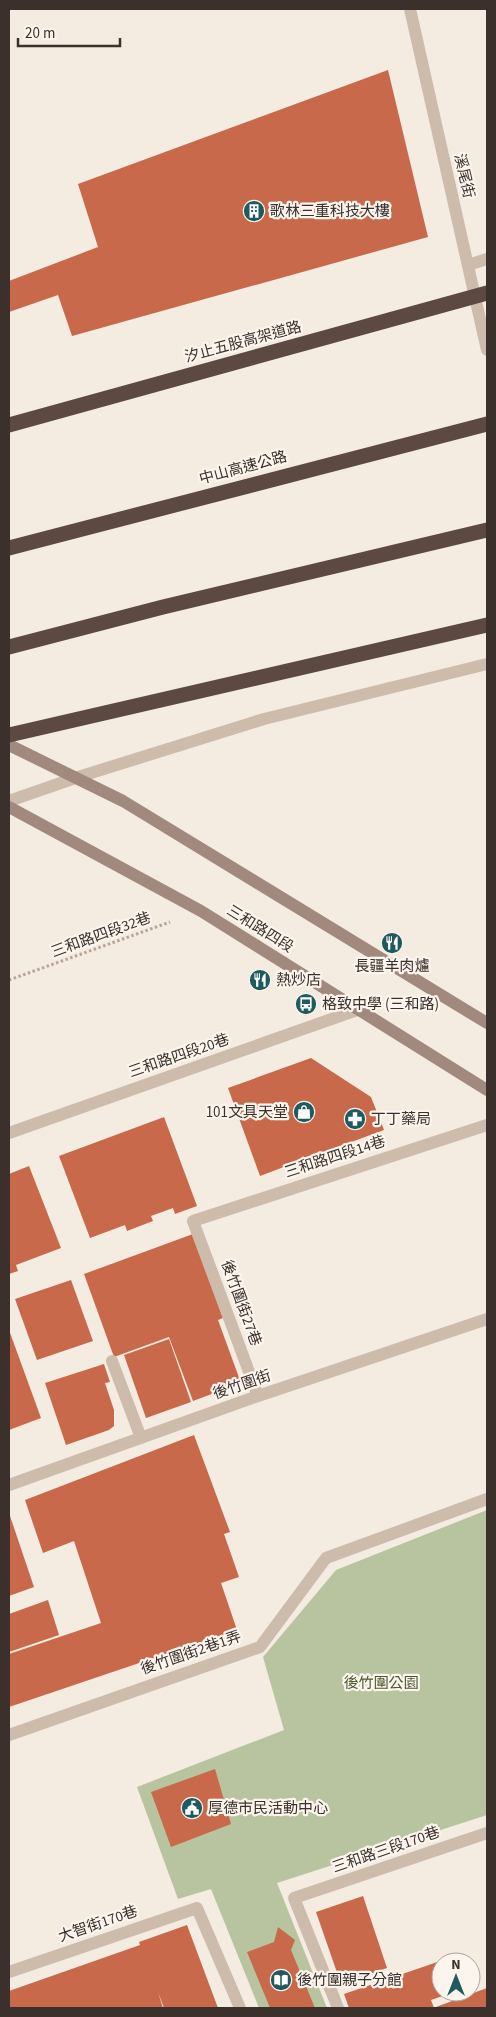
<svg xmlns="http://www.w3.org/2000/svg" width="496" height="2017" font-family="'Source Sans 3','Noto Sans TC',sans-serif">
  <rect width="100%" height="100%" fill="#f4ebe1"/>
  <polygon fill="#b8c4a0" points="487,1510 487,1815 277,1883 327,2008 259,2008 211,1889 178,1899 137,1787 284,1730 263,1657 336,1570"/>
  <g fill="#c8694b">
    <polygon points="388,70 428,237 72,336 58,295 9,312 9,281 98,247 78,184"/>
    <polygon points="311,1058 371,1097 384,1130 335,1148 337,1153 299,1168 297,1162 260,1176 228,1088"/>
    <polygon points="164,1117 197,1206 175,1214 173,1208 151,1216 153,1221 127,1231 125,1225 90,1238 59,1156"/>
    <polygon points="29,1166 61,1248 16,1265 18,1271 9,1274 9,1174"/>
    <polygon points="193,1234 223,1318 218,1320 241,1383 193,1401 169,1337 114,1357 84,1274"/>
    <polygon points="71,1280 93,1341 37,1360 15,1299"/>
    <polygon points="9,1330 41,1418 9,1430"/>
    <polygon points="169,1339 191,1402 146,1418 124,1355"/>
    <polygon points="104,1364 110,1382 105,1383 114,1410 114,1426 109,1430 66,1445 45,1383"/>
    <polygon points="194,1435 230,1532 224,1534 239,1577 221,1583 237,1630 9,1707 9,1654 101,1623 74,1541 43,1553 25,1500"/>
    <polygon points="9,1513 34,1587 9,1596"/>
    <polygon points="48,1600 59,1635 9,1652 9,1614"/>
    <polygon points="215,1769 231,1824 171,1847 151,1792"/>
    <polygon points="363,1896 387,1968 341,1984 316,1912"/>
    <polygon points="187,1925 218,2008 164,2008 158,1992 163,2008 9,2008 9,1991 140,1945 139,1942"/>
    <polygon points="278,1927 295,1940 291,1950 315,2008 270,2008 247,1952 274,1942"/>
    <polygon points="449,1958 450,1962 441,1962 441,1992 454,1992 431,2000 434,2008 349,2008 344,1994"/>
    <polygon points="487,1988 487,2008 436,2008 436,2007"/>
  </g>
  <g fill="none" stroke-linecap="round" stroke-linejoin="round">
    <polyline stroke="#b9a596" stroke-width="3" stroke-dasharray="2.5 2.5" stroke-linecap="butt" points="9,980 170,922"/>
    <g stroke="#cdbbac" stroke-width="12">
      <polyline points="78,777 264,719 487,664"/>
      <polyline points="112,1361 141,1438"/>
      <polyline points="258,1396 193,1221 487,1125"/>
      <polyline points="9,1735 260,1647 326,1558 487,1499"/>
    </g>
    <g stroke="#cdbbac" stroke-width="12">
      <polyline points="468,265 487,259"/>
      <polyline points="9,801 78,777"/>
      <polyline points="9,1133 360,1009"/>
      <polyline points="9,1972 197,1908 240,2008"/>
      <polyline points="338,2008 294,1898 487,1833"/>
    </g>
    <g stroke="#cdbbac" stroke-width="12">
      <polyline points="410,9 487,350"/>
      <polyline points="9,1485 258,1396 487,1319"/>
    </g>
    <g stroke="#a18a7d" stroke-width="12">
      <polyline points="9,745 123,801 487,1023"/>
      <polyline points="9,807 201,911 487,1090"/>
    </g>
    <g stroke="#5c4a42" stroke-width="15">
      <polyline points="9,548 487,424"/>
      <polyline points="9,647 163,607 487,530"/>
      <polyline points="9,735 487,625"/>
    </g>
    <polyline stroke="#5c4a42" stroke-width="15" points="9,425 487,293"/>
  </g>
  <defs>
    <g id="building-disc" transform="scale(1.125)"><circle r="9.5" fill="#1f5a5e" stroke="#fbf5ee"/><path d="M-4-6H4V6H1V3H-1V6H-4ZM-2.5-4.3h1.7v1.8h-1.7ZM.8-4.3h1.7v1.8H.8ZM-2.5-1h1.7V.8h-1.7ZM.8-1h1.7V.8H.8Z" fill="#fff"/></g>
    <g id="restaurant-disc" transform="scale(1.125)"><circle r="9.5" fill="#1f5a5e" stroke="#fbf5ee"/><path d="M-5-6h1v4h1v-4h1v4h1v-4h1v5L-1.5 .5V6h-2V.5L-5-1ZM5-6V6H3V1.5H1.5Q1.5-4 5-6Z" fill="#fff"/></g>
    <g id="bus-disc" transform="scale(1.125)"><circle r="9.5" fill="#1f5a5e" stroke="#fbf5ee"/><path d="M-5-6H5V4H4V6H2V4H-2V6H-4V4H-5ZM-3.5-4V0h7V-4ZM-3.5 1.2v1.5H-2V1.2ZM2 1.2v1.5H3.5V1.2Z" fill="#fff"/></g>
    <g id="shop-disc" transform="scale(1.125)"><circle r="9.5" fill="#1f5a5e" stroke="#fbf5ee"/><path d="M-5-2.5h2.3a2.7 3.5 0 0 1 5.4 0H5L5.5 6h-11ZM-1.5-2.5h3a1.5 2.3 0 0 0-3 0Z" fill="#fff"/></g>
    <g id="pharmacy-disc" transform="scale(1.125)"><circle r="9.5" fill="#1f5a5e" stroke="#fbf5ee"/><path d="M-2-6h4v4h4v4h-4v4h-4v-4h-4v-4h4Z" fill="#fff"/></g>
    <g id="civic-disc" transform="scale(1.125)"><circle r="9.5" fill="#1f5a5e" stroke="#fbf5ee"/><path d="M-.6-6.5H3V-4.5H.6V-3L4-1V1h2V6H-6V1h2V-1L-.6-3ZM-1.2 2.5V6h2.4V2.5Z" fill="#fff"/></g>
    <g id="library-disc" transform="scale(1.125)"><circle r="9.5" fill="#1f5a5e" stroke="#fbf5ee"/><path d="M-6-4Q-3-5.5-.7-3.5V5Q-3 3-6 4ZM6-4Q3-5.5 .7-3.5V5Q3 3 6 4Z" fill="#fff"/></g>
  </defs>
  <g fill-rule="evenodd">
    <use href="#building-disc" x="254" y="211"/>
    <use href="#restaurant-disc" x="392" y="943"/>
    <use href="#restaurant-disc" x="260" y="980"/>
    <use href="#bus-disc" x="306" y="1004"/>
    <use href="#shop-disc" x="304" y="1112"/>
    <use href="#pharmacy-disc" x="355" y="1119"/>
    <use href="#civic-disc" x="192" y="1808"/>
    <use href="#library-disc" x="281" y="1980"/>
  </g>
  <g text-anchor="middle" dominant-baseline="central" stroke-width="4.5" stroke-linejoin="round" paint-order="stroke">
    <g font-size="15" fill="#3b302b" stroke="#fbf5ee">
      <text transform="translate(464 176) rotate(77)">溪尾街</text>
      <text transform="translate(243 342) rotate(-15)">汐止五股高架道路</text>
      <text transform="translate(243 468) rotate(-15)">中山高速公路</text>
      <text transform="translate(260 929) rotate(32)">三和路四段</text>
      <text transform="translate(101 935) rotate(-20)">三和路四段32巷</text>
      <text transform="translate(179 1056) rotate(-19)">三和路四段20巷</text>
      <text transform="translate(335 1157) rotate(-18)">三和路四段14巷</text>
      <text transform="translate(241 1303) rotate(70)">後竹圍街27巷</text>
      <text transform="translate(242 1385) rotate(-19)">後竹圍街</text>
      <text transform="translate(191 1653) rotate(-19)">後竹圍街2巷1弄</text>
      <text transform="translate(386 1850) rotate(-19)">三和路三段170巷</text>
      <text transform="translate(98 1924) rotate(-19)">大智街170巷</text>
    </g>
    <g font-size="15" fill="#3b302b" stroke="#fbf5ee" text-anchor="start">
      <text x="270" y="211">歌林三重科技大樓</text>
      <text x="392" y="966" text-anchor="middle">長疆羊肉爐</text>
      <text x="276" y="980">熱炒店</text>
      <text x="322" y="1004">格致中學 (三和路)</text>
      <text x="288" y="1112" text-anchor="end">101文具天堂</text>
      <text x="371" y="1119">丁丁藥局</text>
      <text x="208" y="1808">厚德市民活動中心</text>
      <text x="297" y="1980">後竹圍親子分館</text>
    </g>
    <g font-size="15" fill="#4a5a2e" stroke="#fbf5ee">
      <text x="381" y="1683">後竹圍公園</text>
    </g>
  </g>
  <rect width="496" height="2017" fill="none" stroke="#3b302b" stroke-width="20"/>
  <g transform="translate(456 1977)"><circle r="24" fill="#fbf5ee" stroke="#aea6a0"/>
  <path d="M0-4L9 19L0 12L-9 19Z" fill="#1f5a5e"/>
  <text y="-8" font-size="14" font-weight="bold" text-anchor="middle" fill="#3b302b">N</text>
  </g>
  <path d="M18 38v8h102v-8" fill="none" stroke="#3b302b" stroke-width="2.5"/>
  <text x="25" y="38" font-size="15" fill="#3b302b" stroke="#fbf5ee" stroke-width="4" paint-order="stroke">20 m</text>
</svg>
